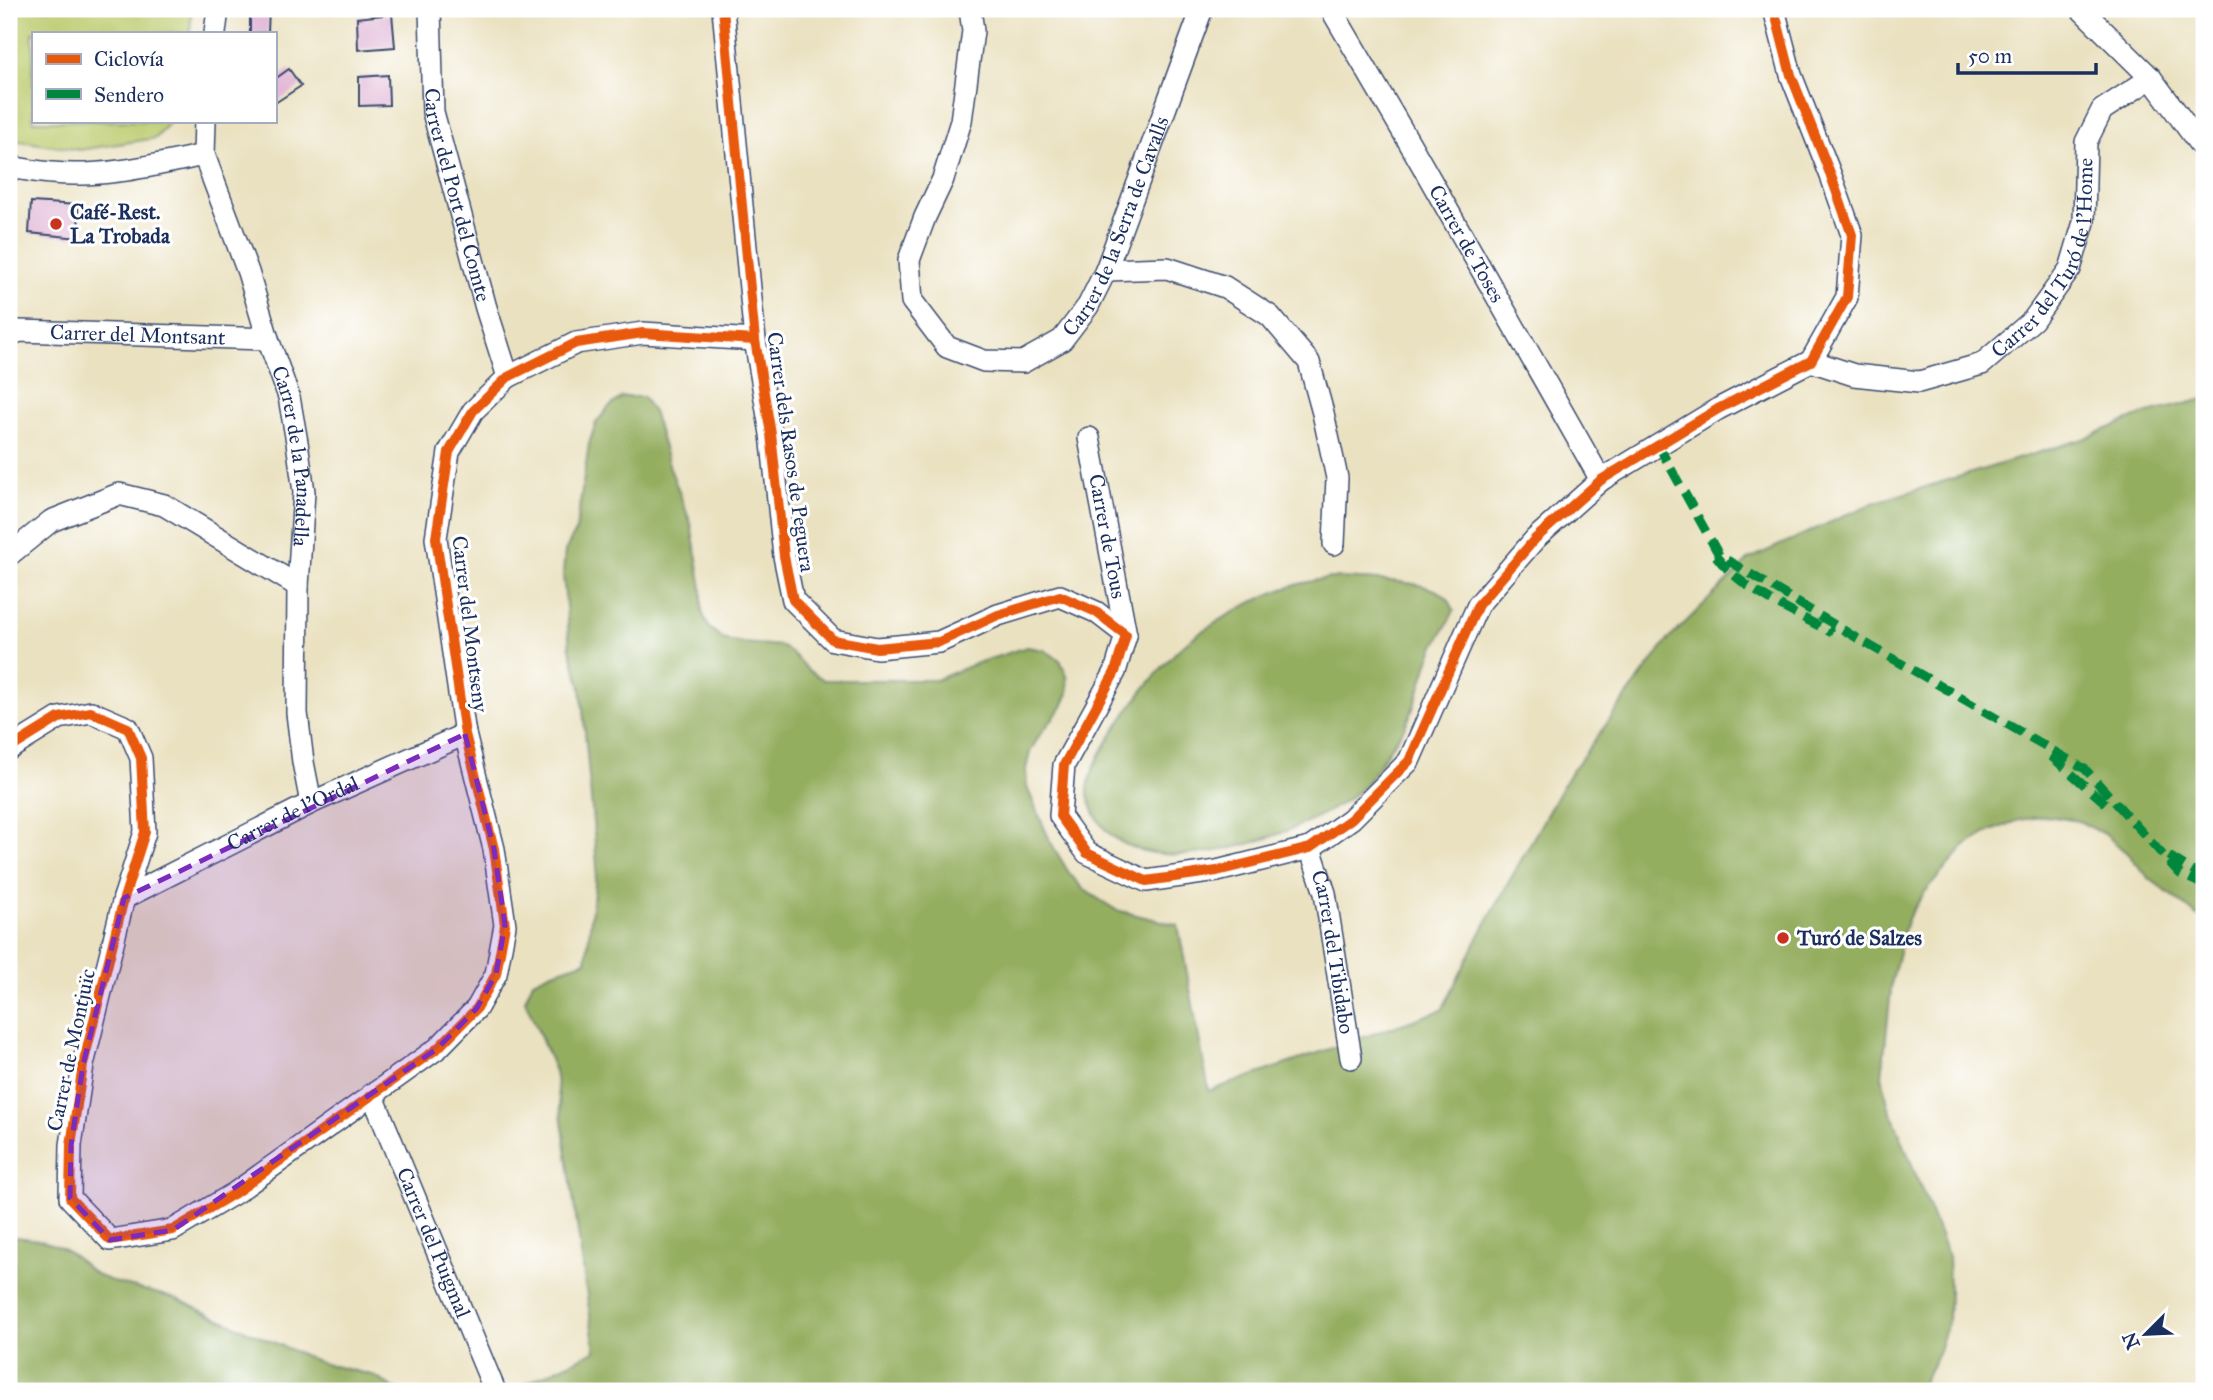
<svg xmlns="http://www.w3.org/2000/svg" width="2213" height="1400" font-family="'IM FELL Great Primer',serif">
  <rect width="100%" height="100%" fill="#fff"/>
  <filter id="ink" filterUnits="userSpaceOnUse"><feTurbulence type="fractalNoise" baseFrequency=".0143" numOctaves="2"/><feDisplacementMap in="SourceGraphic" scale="14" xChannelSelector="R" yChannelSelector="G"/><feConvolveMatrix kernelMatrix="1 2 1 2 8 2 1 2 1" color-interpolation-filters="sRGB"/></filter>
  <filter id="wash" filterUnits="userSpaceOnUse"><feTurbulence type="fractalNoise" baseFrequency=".00686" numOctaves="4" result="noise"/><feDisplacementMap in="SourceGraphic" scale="28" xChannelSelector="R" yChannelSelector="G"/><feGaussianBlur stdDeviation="1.57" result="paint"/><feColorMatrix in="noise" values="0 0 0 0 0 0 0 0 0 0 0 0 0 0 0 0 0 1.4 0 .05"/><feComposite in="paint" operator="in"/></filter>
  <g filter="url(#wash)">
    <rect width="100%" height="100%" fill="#eae1c0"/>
    <polygon fill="#bbca6c" stroke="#6b7c65" stroke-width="2" points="9,9 192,9 190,33 33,33 33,121 171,121 156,138 80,150 13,140 9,135"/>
    <g fill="#94ae60" stroke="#586e5f" stroke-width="2">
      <polygon points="622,397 643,397 654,414 670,468 691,524 702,588 702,612 709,628 725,640 743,643 782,646 795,656 808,670 824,680 936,680 974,664 1027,647 1044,650 1060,660 1067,676 1068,693 1062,707 1039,736 1030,752 1026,769 1027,787 1034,804 1050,841 1069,873 1083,889 1116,910 1178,925 1209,1091 1442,1010 1482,930 1567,778 1668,640 1749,559 1873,503 2083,439 2141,415 2204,399 2204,921 2149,878 2128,854 2106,835 2079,821 2048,816 2019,820 1989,832 1965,846 1924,893 1907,920 1892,980 1882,1075 1888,1104 1948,1256 1949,1291 1948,1320 1939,1351 1918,1391 510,1391 595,1351 555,1071 525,1000 533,981 550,973 586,961 597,866 581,688 570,649 563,574 565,551 576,530 589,444 596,423 608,408"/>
      <path d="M1331,578C1356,579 1427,579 1445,596C1449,599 1452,606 1454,610C1448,626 1436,640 1430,657C1422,680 1417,705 1405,726C1399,737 1390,747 1384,757C1377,767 1371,779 1363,787C1312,834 1131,900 1093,810C1092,806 1089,800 1088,795C1084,760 1160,664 1187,642C1195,635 1205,630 1214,624C1250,601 1287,583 1331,578Z"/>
      <path d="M9,1237C34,1238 55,1241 75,1257C83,1264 92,1273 101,1277C133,1291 170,1292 200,1310L321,1363L372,1375L399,1391H9Z"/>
    </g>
    <g id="blocks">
      <g fill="#ddadd1">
        <polygon points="250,9 269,9 268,32 250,33"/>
        <polygon points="392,14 395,47 358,50 357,18"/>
        <polygon points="289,69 301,86 275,103 275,79"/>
        <polygon points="388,75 389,105 359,106 359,77"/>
        <polygon points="31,202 78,205 79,238 29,233"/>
      </g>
    </g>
  </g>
  <g filter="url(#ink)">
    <use href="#blocks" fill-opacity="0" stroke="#3a4a6d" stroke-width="2"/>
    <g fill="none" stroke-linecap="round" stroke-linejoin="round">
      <g stroke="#3a4a6d" stroke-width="24">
        <g id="street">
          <path id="s1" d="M430,9L433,112L486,308L508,377"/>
          <polyline points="723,9 755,340 771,434 784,556 793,600 833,640 877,648 939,642 998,615 1060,596 1096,612 1126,635 1115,672 1064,765 1060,816 1087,853 1146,881 1217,871 1310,848 1351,819 1409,761 1478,605 1535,539 1601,480 1718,409 1811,361 1847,297 1852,235 1831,176 1791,75 1774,9"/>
          <path id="s2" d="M970,9L973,31L961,121L943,179L925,217L909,260L912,301L947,347L984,361L1023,362L1062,340L1088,306L1106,270L1202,9"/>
          <path id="s3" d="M1331,9L1409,142L1601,480"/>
          <polyline points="2081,9 2151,78 2204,150"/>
          <polyline points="215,33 218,9"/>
          <path id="s4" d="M205,121L204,155L248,272L268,339L289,397L297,442L304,492L298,586L297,713L303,762L311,803"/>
          <path d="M9,167C23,169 38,172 52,173C102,178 155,165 204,155"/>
          <polyline points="1106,270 1167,268 1225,287 1270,316 1309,362 1323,413 1337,478 1334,544"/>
          <path id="s5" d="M9,336L19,331L268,339"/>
          <path id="s6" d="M1811,361L1854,375L1919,382L1982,364L2033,320L2070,269L2084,222L2086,142L2102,110L2151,78"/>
          <path id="s7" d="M1089,438L1126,635"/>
          <polyline points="9,555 51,521 119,494 164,505 298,586"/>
          <polyline points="9,749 59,718 91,712 128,728 141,758 145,832 124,898 83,1065 71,1145 70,1198 110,1240 173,1230 235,1193 438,1048 477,1008 496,974 505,925 494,849 465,734 436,538 449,452 473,411 508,377 576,343 643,333 755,340"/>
          <path id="s8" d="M1310,848L1325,893L1351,1058"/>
          <path id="s9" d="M124,898L311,803L465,734"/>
          <path id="s10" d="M372,1094L495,1391"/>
        </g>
      </g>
      <use href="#street" stroke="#fff" stroke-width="21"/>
      <g stroke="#00873e" stroke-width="9" stroke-dasharray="18 9" stroke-linecap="butt">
        <polyline points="1658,445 1719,555 1850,634 2085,769 2180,874 2204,885"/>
        <path d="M1716,556C1741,590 1795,613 1832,633"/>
        <polyline points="2051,756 2112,809"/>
        <polyline points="2169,856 2204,878"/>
      </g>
      <g stroke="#fff" stroke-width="15">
        <g id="cycleway">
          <polyline points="723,9 755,340 771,434 784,556 793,600 833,640 877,648 939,642 998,615 1060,596 1096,612 1126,635 1115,672 1064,765 1060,816 1087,853 1146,881 1217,871 1310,848 1351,819 1409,761 1478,605 1535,539 1601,480 1718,409 1811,361 1847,297 1852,235 1831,176 1791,75 1774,9"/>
          <polyline points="9,749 59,718 91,712 128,728 141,758 145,832 124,898 83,1065 71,1145 70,1198 110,1240 173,1230 235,1193 438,1048 477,1008 496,974 505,925 494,849 465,734 436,538 449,452 473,411 508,377 576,343 643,333 755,340"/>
        </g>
      </g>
      <use href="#cycleway" stroke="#e8590c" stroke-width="10"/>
    </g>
  </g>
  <path fill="#7b2cbf" fill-opacity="0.2" stroke="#7b2cbf" stroke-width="5" stroke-dasharray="14 9" stroke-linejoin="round" d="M465,734L494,849L505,925L496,974L477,1008L438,1048L173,1230L110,1240L70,1198L71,1145L83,1065L124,898Z"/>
  <g fill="#c8321e" stroke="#fff" stroke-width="2.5">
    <circle cx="56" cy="224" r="7"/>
    <circle cx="1783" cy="938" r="7"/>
  </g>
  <g text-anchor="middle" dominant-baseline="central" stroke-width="6" stroke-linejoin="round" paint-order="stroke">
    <g font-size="21" fill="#1b2f5e" stroke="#fff">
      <text stroke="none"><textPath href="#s1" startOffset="189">Carrer del Port del Comte</textPath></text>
      <text stroke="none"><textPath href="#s2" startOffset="611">Carrer de la Serra de Cavalls</textPath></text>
      <text stroke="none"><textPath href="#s3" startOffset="271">Carrer de Toses</textPath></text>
      <text stroke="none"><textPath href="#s6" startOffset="306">Carrer del Turó de l'Home</textPath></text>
      <text stroke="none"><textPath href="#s5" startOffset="130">Carrer del Montsant</textPath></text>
      <text transform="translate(791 452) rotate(82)">Carrer dels Rasos de Peguera</text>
      <text stroke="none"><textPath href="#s4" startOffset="350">Carrer de la Panadella</textPath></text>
      <text stroke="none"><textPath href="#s7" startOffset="100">Carrer de Tous</textPath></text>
      <text transform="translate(470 624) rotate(83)">Carrer del Montseny</text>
      <text stroke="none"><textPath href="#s9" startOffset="189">Carrer de l'Ordal</textPath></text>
      <text stroke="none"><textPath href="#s8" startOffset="107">Carrer del Tibidabo</textPath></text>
      <text transform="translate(71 1050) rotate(-78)">Carrer de Montjuïc</text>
      <text stroke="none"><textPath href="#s10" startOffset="161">Carrer del Puigmal</textPath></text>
    </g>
    <g font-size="21" font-weight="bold" fill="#1b2f5e" stroke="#fff" text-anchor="start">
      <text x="70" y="212">Café-Rest.<tspan x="70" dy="24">La Trobada</tspan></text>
      <text x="1797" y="938">Turó de Salzes</text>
    </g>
  </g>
  <rect width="2213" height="1400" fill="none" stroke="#fff" stroke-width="35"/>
  <rect x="32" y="32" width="245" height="91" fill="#ffffff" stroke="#a4acbf" stroke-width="2"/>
  <rect x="46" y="54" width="35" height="10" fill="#e8590c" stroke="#a4acbf" stroke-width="2"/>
  <text x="94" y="66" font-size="21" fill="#1b2f5e">Ciclovía</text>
  <rect x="46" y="89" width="35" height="10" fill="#00873e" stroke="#a4acbf" stroke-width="2"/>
  <text x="94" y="102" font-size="21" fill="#1b2f5e">Sendero</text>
  <g transform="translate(2146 1334) rotate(246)" stroke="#ffffff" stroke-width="5" paint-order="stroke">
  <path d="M0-5L12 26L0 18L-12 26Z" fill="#1b2f5e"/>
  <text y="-10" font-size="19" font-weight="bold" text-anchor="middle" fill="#1b2f5e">N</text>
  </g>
  <path d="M1958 63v10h138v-10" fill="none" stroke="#1b2f5e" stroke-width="3.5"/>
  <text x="1968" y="63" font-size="21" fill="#1b2f5e" stroke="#ffffff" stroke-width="5" paint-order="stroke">50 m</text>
</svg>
